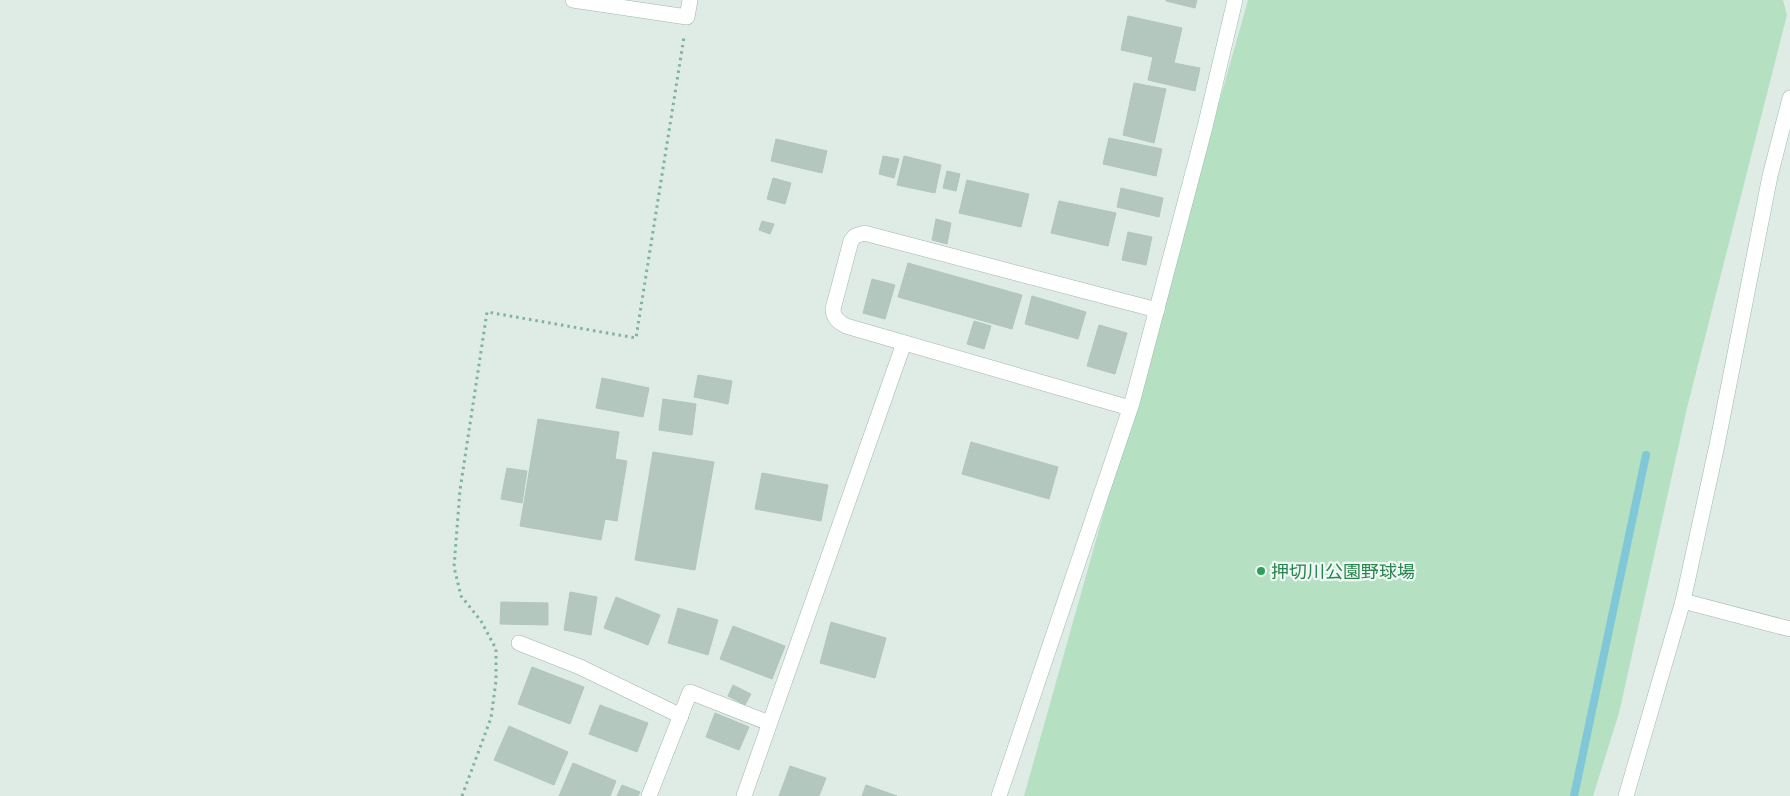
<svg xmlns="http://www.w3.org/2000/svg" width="1790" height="796" font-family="'Noto Sans','Noto Sans JP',sans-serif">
  <rect width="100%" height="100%" fill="#dfece6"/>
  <polygon fill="#b5e0c2" points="1248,0 1783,0 1787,15 1687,408 1619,713 1593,796 1024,796"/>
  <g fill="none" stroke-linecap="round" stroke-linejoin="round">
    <polyline stroke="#80c7d7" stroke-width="8" points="1574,796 1646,455"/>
  </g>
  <g fill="#b4c7bf" stroke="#b1c6be">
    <polygon points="1166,0 1197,0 1195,8 1166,1"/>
    <polygon points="1128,16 1182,28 1174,63 1200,68 1195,91 1148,80 1153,57 1121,50"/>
    <polygon points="1134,83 1166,89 1154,143 1123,135"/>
    <polygon points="1109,138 1162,149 1156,176 1103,164"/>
    <polygon points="776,139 827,151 822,173 771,161"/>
    <polygon points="883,156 899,159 894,178 879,174"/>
    <polygon points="904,156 941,165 935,193 897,185"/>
    <polygon points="947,171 960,174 956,191 943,188"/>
    <polygon points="773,178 791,183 785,204 767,199"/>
    <polygon points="967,180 1029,194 1021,227 959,213"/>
    <polygon points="1121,188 1163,198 1159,217 1117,207"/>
    <polygon points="1059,201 1116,213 1108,246 1051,233"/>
    <polygon points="936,219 951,223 947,244 932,240"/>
    <polygon points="762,221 774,224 770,234 759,230"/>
    <polygon points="1128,232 1152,237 1146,265 1122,260"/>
    <polygon points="908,263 1022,295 1012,329 898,297"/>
    <polygon points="872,279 895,285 885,319 863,313"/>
    <polygon points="1032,296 1086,312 1078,339 1025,324"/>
    <polygon points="974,321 991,326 984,349 967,344"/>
    <polygon points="1099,325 1127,333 1115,374 1087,366"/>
    <polygon points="698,375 732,381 728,404 694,397"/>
    <polygon points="602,378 649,388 643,417 596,408"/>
    <polygon points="663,399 696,404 692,435 659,430"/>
    <polygon points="538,419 619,432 615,459 627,461 617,521 605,519 601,540 520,526"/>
    <polygon points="971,442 1058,467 1049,499 962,474"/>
    <polygon points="653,452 714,462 695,570 635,560"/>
    <polygon points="507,468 527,471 522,503 501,499"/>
    <polygon points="762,473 828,485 821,521 755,509"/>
    <polygon points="570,592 597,597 591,635 564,630"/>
    <polygon points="616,597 660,615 648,645 604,628"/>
    <polygon points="501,602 548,603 548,625 500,624"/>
    <polygon points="678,608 718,620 708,655 668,643"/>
    <polygon points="831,622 886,638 875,678 820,663"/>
    <polygon points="733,626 785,646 772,679 720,659"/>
    <polygon points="532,667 584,687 570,724 518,704"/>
    <polygon points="733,685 751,694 745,705 728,696"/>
    <polygon points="600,705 648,723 637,752 589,734"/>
    <polygon points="715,713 749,727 739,750 706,737"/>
    <polygon points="509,726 568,752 554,785 494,760"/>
    <polygon points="573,763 616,781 610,796 559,796"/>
    <polygon points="790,766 826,778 819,796 779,796"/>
    <polygon points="622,785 640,792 638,796 617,796"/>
    <polygon points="866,785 897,796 862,796"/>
  </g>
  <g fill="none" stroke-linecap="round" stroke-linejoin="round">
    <g stroke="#a1b4ae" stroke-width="16">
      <g id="street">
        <polyline points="573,0 687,17 690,0"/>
        <path d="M1130,408L846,326C839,322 833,318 833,309L851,241L855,236L864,233L1157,310"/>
        <polyline points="1683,601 1790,629"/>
        <polyline points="519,643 580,667 681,716"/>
        <polyline points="649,796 690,692 769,723"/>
        <polyline points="744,796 904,343"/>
      </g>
    </g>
    <g stroke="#9cb9af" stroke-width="16">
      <g id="secondary">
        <polyline points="999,796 1132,403 1205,127 1235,0"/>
        <polyline points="1626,796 1683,601 1717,445 1770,176 1790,98"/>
      </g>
    </g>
    <polyline stroke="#7cb3a3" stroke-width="3" stroke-dasharray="2.5 4" stroke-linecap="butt" points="462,796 491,718 496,681 496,649 481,621 461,596 454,567 460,490 487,312 636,338 684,37"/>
    <use href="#street" stroke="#fff" stroke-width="15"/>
    <use href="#secondary" stroke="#fff" stroke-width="15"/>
  </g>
  <circle fill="#2e9e5b" stroke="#eff8f4" stroke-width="2" cx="1261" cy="571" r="5"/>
  <g text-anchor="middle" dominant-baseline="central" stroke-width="4.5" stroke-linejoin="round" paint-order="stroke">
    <g font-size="18" fill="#27864d" stroke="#eff8f4" text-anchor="start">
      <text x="1271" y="571">押切川公園野球場</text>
    </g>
  </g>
</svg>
